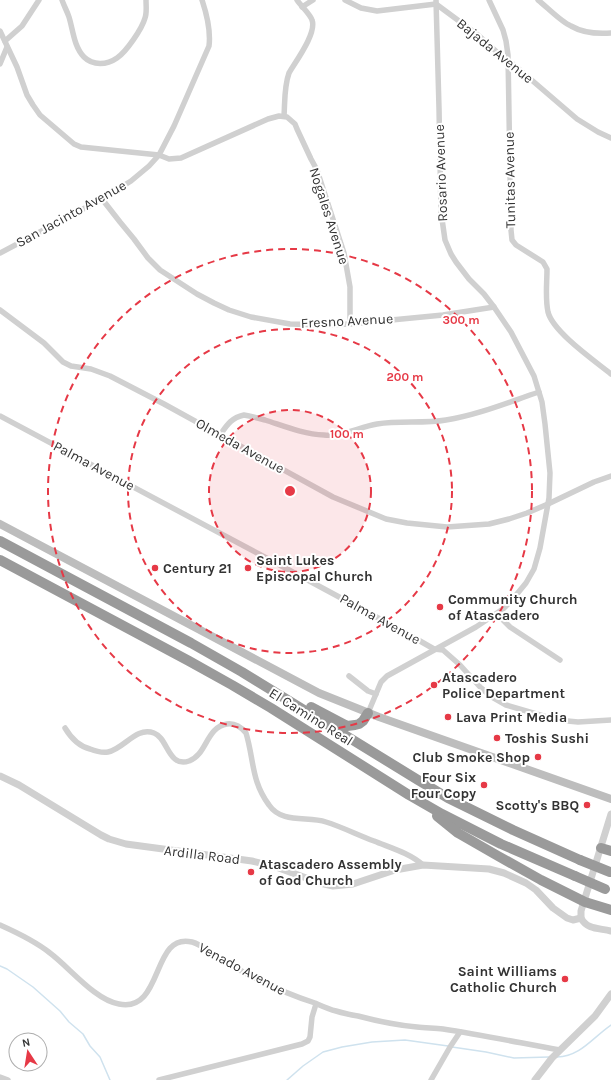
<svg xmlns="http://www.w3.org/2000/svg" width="611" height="1080" font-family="Karla,sans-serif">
  <rect width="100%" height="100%" fill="#fff"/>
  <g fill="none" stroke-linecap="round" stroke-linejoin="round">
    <g stroke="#cfe2ee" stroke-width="1.5">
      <polyline points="0,966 7,969 33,987 60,1011 69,1022 83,1034 90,1046 100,1057 110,1080"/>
      <polyline points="452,1047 486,1052 514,1058 549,1057"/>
      <path d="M557,1057C581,1056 592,1038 611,1025"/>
      <polyline points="287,1080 303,1066 323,1052 342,1047 372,1042 405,1040 448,1046"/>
    </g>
    <g stroke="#d0d0d0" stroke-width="5.5">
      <path d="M62,0C64,6 67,11 69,17C73,30 74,47 84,57C93,66 107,65 117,58C126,52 142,29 145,18C147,13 146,6 146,0"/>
      <polyline points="345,0 361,8 377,11 436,4 478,35 508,62 513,64 577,119 598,132 611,138"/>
      <path d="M489,0L503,30L506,41L508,55L511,230L512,240L516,245L543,262L547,269C547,283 545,298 548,312C553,332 595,361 611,374"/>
      <path d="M538,0C547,7 561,22 571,26C583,33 598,34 611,33"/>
      <polyline points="302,7 313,0"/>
      <polyline points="0,31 17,67 27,95 33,105 40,115 74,144 81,147 159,155 169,159 181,158 268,119 279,116 287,117 295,124 297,129 311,159 317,170 344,253 350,287 350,324"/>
      <polyline points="5,41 22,26 39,0"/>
      <polyline points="0,64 7,47"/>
      <path d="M284,116C285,101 284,87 289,73C296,61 317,33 312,20C310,14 301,6 297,0"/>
      <polyline points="102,199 120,222 134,239 148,258 160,270 197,294 214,303 229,310 251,317 290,324 327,325 350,324 443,315 494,307"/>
      <path d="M0,253L102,199L131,181L149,166L159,155L174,126L209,46C211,30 207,15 202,0"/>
      <polyline points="0,310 44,343 63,362 71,366 91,369 110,376 164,404 333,497 386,519 407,523 447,527 489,524 509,519 527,513 548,504 594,482 611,476"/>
      <polyline points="0,416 289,570 406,633 434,649 443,650 460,665 481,688 492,697 506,705 557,720 578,722 611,720"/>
      <path d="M220,435C227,425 231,418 244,415C251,416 258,418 265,420C284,426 303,434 324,435C342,437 359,427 377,424C400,420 423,424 446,420C478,415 509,402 539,392"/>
      <polyline points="497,614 510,627 560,660"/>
      <polyline points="349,676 368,691 376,694"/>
      <polyline points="368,713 381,682 387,676 476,627 503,609 512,600 526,583 534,569 540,548 549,498 550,473 545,424 542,402 534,376 511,332 494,307 484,294 469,279 456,262 451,254 445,240 441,212 439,108 436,0"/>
      <path d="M65,728C71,738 78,746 90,749C95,751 102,753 108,752C124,749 136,726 154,733C168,738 168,768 189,761C207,755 206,727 227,724C235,723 241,727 246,733C254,759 251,781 269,805C282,824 307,816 326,822C342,827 358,835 374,841C391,848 409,853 423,865"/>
      <path d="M0,925C18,933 35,941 50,953C70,968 95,1000 119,1004C164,1013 151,932 192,942C200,944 207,950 214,955C221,959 228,964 236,968C261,982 287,994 315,1003C322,1006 328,1009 336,1011C343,1013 350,1015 358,1016C377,1021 397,1025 417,1027C426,1028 435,1028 443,1029C482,1035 521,1043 560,1050"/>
      <polyline points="0,1077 8,1080"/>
      <polyline points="159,1080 302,1044 308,1041 310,1037 312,1017 316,1004"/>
      <polyline points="431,1080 450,1047 460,1032"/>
    </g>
    <g stroke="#d0d0d0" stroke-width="7">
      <path d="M0,776L19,785L101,835L109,839L126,844L252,861L276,867L320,883L333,886L353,884L395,870L423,865L489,869L504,873L526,883L536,890L553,908L567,918L573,920L581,918C587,930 600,928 611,931"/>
      <polyline points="581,918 581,911 611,814"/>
      <polyline points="535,1080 552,1058 595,1016 611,994"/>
    </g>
    <polyline stroke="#bdbdbd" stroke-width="8" points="0,524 319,693 379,717 611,799"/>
    <g stroke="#9a9a9a" stroke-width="10">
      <polyline points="0,541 191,643 242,672 418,780 448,798 513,830 580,860"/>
      <polyline points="0,560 189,661 232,685 271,708 409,795 442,814 501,844 575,876"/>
      <polyline points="311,707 347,726 355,725 359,724 363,721 368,713"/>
      <polyline points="437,816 458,833 498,856 541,880 585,902 611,910"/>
      <polyline points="601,848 611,851"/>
    </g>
    <g stroke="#9a9a9a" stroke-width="10">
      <polyline points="580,860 610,872"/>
      <polyline points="575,876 605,889"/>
    </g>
  </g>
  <circle cx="290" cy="491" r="81" fill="#e63946" fill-opacity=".12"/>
  <g fill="none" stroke="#e63946" stroke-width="2" stroke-dasharray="7 5">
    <circle cx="290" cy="491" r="81"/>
    <circle cx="290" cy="491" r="162"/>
    <circle cx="290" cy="491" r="242"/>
  </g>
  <g fill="#e63946" stroke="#fff" stroke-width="1.5">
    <circle cx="155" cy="568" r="4"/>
    <circle cx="248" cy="568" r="4"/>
    <circle cx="440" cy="607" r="4"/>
    <circle cx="434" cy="685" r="4"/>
    <circle cx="448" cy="717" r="4"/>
    <circle cx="497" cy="738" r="4"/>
    <circle cx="538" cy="757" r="4"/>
    <circle cx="484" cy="785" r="4"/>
    <circle cx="587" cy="805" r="4"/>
    <circle cx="251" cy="872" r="4"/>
    <circle cx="565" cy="979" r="4"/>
  </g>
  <g text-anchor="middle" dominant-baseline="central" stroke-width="4" stroke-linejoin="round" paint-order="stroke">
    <g font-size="14" fill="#333" stroke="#fff">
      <text transform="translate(495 51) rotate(39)">Bajada Avenue</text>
      <text transform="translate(441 173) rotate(-92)">Rosario Avenue</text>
      <text transform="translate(510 180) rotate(-91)">Tunitas Avenue</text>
      <text transform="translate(71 214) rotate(-29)">San Jacinto Avenue</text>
      <text transform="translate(329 216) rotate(72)">Nogales Avenue</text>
      <text transform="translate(347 321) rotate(-3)">Fresno Avenue</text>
      <text transform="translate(240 446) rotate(29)">Olmeda Avenue</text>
      <text transform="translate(94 466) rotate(28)">Palma Avenue</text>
      <text transform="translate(380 619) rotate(29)">Palma Avenue</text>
      <text transform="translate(311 717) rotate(32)">El Camino Real</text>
      <text transform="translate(202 855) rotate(7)">Ardilla Road</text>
      <text transform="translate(242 969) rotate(28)">Venado Avenue</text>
    </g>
    <g font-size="14" font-weight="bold" fill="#333" stroke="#fff" text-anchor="start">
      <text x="256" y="560">Saint Lukes<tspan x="256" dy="16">Episcopal Church</tspan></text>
      <text x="163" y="568">Century 21</text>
      <text x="448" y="599">Community Church<tspan x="448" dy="16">of Atascadero</tspan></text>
      <text x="442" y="677">Atascadero<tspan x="442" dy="16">Police Department</tspan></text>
      <text x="456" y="717">Lava Print Media</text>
      <text x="505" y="738">Toshis Sushi</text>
      <text x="530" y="757" text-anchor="end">Club Smoke Shop</text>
      <text x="476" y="777" text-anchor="end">Four Six<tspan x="476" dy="16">Four Copy</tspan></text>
      <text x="579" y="805" text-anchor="end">Scotty's BBQ</text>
      <text x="259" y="864">Atascadero Assembly<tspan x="259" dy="16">of God Church</tspan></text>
      <text x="557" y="971" text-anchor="end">Saint Williams<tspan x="557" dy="16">Catholic Church</tspan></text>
    </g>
  </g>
  <circle cx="290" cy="491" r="6" fill="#e63946" stroke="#fff" stroke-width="2"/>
  <g font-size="12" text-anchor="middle" font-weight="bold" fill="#e63946" stroke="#fff" stroke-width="4" stroke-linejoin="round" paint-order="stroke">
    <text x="461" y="324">300 m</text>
    <text x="405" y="381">200 m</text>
    <text x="347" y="438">100 m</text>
  </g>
  <g transform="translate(28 1052) rotate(348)"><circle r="19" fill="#ffffff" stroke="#adadad"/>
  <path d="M0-3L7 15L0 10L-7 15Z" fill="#e63946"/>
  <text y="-6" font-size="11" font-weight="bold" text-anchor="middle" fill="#333333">N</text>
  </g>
</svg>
